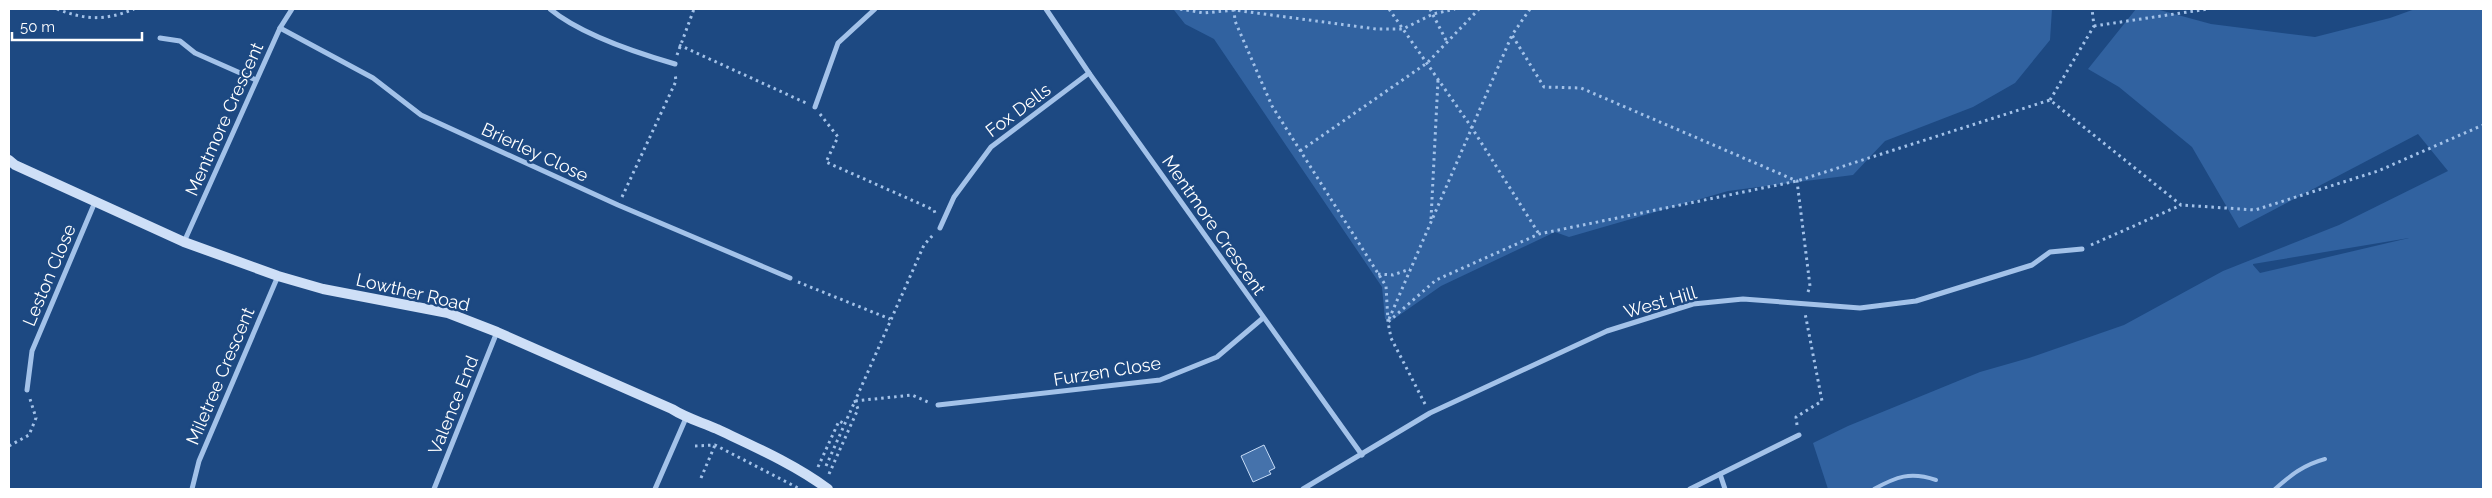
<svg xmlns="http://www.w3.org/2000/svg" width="2492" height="498" font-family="Raleway,sans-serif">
  <rect width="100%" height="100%" fill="#1d4982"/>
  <g fill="#3162a0" fill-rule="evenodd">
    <polygon points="1176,9 2052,9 2050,40 2015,83 1973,107 1885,141 1853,175 1728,191 1569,237 1555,232 1441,286 1391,321 1385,319 1382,287 1214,39 1185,24 1174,10"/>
    <path d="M2136,9H2156L2211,24L2315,37L2390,18L2415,9H2483V489H1828L1813,443L1848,426L1980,372L2029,358L2124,325L2223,271L2339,225L2448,171L2418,134L2239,228L2192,147L2119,87L2088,69ZM2409,238L2260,273L2253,265V264Z"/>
  </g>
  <polygon fill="#4572ab" stroke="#c7dcf7" points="1264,445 1275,468 1269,471 1271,474 1253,482 1241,456"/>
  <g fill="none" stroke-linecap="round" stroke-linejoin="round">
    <g stroke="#a3c2e9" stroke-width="3" stroke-dasharray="2.5 4" stroke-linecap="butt">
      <path d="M57,9C85,20 105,21 134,9"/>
      <polyline points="1180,9 1204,13 1234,10 1376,29 1403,29 1433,14 1455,9"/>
      <polyline points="1234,9 1235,21 1272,106 1386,286 1388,322"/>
      <polyline points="1389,9 1472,128 1539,234"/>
      <polyline points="1430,9 1447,42"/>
      <polyline points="1530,9 1512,35 1544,87 1581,88 1797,181 1810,286 1807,295"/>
      <polyline points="2094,26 2208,9"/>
      <polyline points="679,45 806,103"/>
      <polyline points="677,55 694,9"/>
      <polyline points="2050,100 2094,26 2092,9"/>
      <polyline points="820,114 838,137 826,162 934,210 935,213"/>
      <polyline points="1300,151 1427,63 1479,9"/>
      <polyline points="622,197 676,81 675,73"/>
      <polyline points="1431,219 1438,80"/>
      <polyline points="2091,245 2181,205"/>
      <polyline points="1378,274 1393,275 1410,269"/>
      <polyline points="798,282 890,319"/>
      <polyline points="1389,319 1512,35"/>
      <polyline points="1425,404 1391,338 1388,322 1436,280 1539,234 1797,181 2050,100 2181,205 2255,210 2378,171 2483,125"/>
      <polyline points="1797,425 1796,417 1822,401 1805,313"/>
      <polyline points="9,446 29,435 36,418 30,399"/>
      <polyline points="695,446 715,445 800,489"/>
      <polyline points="826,466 855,401 912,395 928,402"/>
      <polyline points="818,467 839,421 845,424"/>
      <polyline points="829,474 858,409 855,401 924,245 933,235"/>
      <polyline points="701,478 715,445"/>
    </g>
    <g stroke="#a3c2e9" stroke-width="4">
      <path d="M1874,489C1896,477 1910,471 1936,480"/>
      <path d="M2275,489C2291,475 2303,465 2325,459"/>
    </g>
    <g stroke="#a3c2e9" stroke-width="5">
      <path d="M550,9C580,34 637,53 675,64"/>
      <polyline points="1046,9 1089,73 1362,455"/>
      <polyline points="280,28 373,78 421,115 618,205 790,278"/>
      <polyline points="160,38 180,41 195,53 256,80"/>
      <polyline points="815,107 838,43 875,9"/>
      <polyline points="940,228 954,197 991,147 1089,73"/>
      <polyline points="184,242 280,28 292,9"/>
      <polyline points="27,390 32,351 95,202"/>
      <polyline points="938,405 1160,380 1217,357 1263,318"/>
      <polyline points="1720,474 1725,489"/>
      <polyline points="192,489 199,461 278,276"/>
      <polyline points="434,489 497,332"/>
      <polyline points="655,489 686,418"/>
      <polyline points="1303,489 1430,413 1607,331 1693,304 1743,299 1860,308 1916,301 2032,265 2050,252 2082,249"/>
      <polyline points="1690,489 1799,435"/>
    </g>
    <path stroke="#cedff7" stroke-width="10" d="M9,160L15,165L184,242L278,276L323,289L448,313L497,332L672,409C686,418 701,422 717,429C755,447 794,464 828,489"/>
  </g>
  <g text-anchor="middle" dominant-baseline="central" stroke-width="5" stroke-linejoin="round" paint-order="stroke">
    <g font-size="18" fill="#fff" stroke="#1d4982">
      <text transform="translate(1018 110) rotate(-37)">Fox Dells</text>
      <text transform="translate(224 119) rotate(-66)">Mentmore Crescent</text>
      <text transform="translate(535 152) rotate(25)">Brierley Close</text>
      <text transform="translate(1214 225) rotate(55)">Mentmore Crescent</text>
      <text transform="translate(49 275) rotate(-67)">Leston Close</text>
      <text transform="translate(413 292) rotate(13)">Lowther Road</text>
      <text transform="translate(1660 302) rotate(-16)">West Hill</text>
      <text transform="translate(1107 371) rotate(-9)">Furzen Close</text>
      <text transform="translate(220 376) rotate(-67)">Miletree Crescent</text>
      <text transform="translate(453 405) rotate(-68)">Valence End</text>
    </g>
  </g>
  <rect width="2492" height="498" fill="none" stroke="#ffffff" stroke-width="20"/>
  <path d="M12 32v8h130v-8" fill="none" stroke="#ffffff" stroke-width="2.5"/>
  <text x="20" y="32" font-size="15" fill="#ffffff" stroke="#1d4982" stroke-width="4" paint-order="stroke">50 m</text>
</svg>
